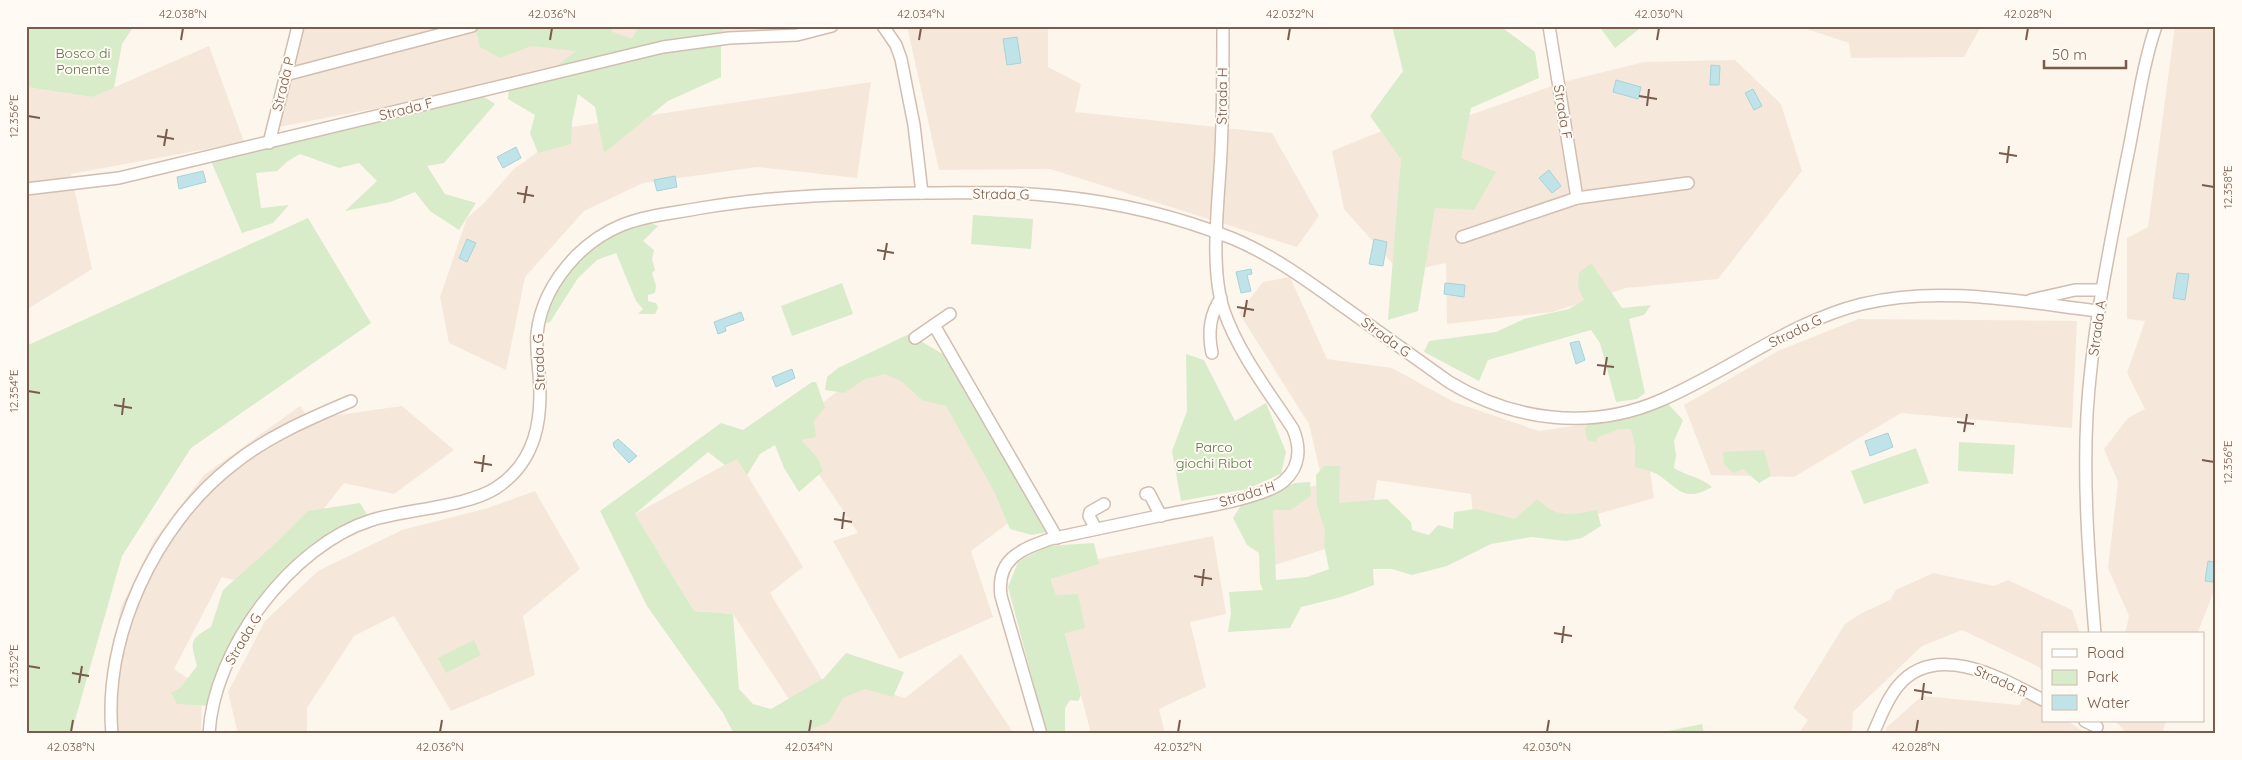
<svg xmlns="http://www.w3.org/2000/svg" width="2242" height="760" font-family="Quicksand,sans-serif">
  <rect width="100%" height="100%" fill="#fdf6ec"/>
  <g fill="#f5e8da">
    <polygon points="302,26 785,26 784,31 278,127"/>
    <polygon points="907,26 1048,26 1048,67 1081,84 1075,112 1272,133 1319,216 1297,247 1050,169 939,170"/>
    <polygon points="1798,26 1981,26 1964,57 1851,58 1849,43"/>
    <polygon points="2175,26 2216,26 2216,586 2197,634 2125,634 2129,616 2108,568 2118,482 2104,449 2128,418 2145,409 2127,373 2145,321 2127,319 2127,238 2148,227"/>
    <polygon points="209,46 244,142 71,174 92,269 26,310 26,87 92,97"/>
    <polygon points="1735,60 1781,104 1802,171 1718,279 1626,288 1553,312 1447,324 1446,263 1401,273 1344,209 1332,151 1399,124 1459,119 1563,82 1644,62"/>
    <polygon points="871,82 857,178 757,167 643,183 584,211 525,277 506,370 449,343 440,297 467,218 483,204 514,169 572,127"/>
    <polygon points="1290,277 1327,359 1392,368 1454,402 1539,431 1642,416 1654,498 1594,515 1526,522 1473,515 1471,494 1377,480 1369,535 1275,565 1263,496 1323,484 1309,424 1239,313 1263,282"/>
    <polygon points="1858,319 2077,321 2072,428 1901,413 1794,477 1711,475 1684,405 1778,351"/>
    <polygon points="890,353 961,401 1023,512 971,551 993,617 899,659 833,541 858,533 788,428"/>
    <polygon points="300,406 309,419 402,406 454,450 394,494 344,483 262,587 222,577 174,669 202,688 201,734 106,734 107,680 121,607 154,540 204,475"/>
    <polygon points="737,458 803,567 770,593 831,694 849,681 905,698 961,654 1014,734 812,734 733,614 694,611 635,514"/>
    <polygon points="535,491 580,569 523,616 535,675 451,711 394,616 354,636 307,708 307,734 238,734 228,692 265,621 318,571 402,530 488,508"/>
    <polygon points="1213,536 1226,614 1190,622 1206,687 1159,709 1165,734 1091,734 1049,569"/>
    <polygon points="1933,573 1994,586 2008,580 2072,610 2080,634 2043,634 2043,673 2039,667 1962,630 1922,646 1853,712 1852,734 1798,734 1808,720 1793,708 1845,624 1862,613 1890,600 1896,590"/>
    <polygon points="1922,696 2019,705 2025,696 2043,706 2043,721 2068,721 2082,731 2082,734 1886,734 1886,728"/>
    <polygon points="2115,721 2166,721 2162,734 2122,734 2124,730"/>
  </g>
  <g fill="#d8ecc9">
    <polygon points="26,26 134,26 122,44 114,88 92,97 26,87"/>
    <polygon points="475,26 610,26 613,32 632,39 639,26 723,26 721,47 721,77 668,101 604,153 595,107 578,94 572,122 571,144 538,153 530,133 535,115 508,99 509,86 546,74 576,51 531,46 500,58 480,47"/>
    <polygon points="1392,26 1500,26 1535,52 1539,78 1471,108 1461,158 1496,172 1474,210 1435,208 1418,311 1388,320 1401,159 1370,116 1403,71"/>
    <polygon points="1599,26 1643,26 1615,48"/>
    <polygon points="480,94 495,104 444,163 427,166 445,194 476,203 459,230 430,211 415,192 390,202 345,211 377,181 359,163 339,168 300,154 288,161 277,171 256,173 261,208 289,205 273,223 242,233 210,159"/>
    <polygon points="973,215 1033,219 1031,249 971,244"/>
    <polygon points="308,218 371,323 191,448 122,556 71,734 26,734 26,346"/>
    <polygon points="646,221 658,226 643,241 654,250 652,259 655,270 652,273 656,286 655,293 648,295 648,301 656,303 658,308 655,314 638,314 643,309 636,301 616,253 597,260 578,278 550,322 546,323 554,289 563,275 602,239"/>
    <polygon points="1591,263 1622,308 1651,305 1644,315 1629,319 1645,393 1637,399 1616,402 1600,343 1591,330 1488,360 1479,381 1424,352 1429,341 1496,332 1524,319 1569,309 1584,300 1578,287 1579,273"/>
    <polygon points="842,283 853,314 792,336 781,306"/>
    <polygon points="909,334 966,368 962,383 969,398 986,418 1051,531 1032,535 1010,529 994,491 946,406 922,400 901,381 885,374 865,379 844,393 825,390 827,377 838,368"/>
    <polygon points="1186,354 1204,360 1235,421 1266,403 1286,452 1281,474 1247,489 1181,501 1172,451 1187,411"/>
    <polygon points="812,382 816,382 825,407 814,421 816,437 801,440 817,457 823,471 799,492 784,468 775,445 760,454 747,475 737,459 725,465 708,452 635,514 694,611 733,614 739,689 753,704 771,709 824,678 846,653 904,672 893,697 865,689 843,698 829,722 804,732 734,734 723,713 647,606 600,511 721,423 743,430"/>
    <path d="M1668,404L1683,420L1674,441L1676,455L1674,468C1687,476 1701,477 1712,487C1683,503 1680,489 1657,474C1651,471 1642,469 1635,467V446L1631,429H1619L1598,437L1596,442L1587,440L1585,428L1592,420Z"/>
    <polygon points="1959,442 2015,445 2013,474 1958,471"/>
    <polygon points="1916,448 1929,483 1864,504 1851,471"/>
    <polygon points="1764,450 1771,476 1759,483 1743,469 1733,473 1724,464 1723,452"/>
    <path d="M1324,466H1340L1339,503L1387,499L1411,522L1412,530L1429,535L1438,525L1453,529L1454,512L1476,509L1515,519L1537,499C1558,519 1571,515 1597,510L1601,526L1582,538L1566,541L1531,537L1491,544L1447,566L1412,575L1392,569H1373L1374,585L1341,597L1301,607L1290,628L1228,632L1231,613L1229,592L1263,590L1260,583L1259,553L1247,545L1233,518L1242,504L1295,483L1310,482L1311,496L1290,510H1273L1276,580L1307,577L1329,569L1324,545L1325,531L1317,505L1316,475Z"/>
    <path d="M360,503L371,521L322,544L255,617L212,706L177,704L171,693L180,688L197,666C191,642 188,640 211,627L223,590L277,542L308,511Z"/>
    <polygon points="1094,543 1099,564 1051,579 1056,595 1078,594 1085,628 1065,633 1081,695 1078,701 1070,700 1065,708 1065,734 1047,734 1008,587 1018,562 1047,546"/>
    <polygon points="474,640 481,655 446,673 438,658"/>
    <polygon points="1702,724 1704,734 1654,734"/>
  </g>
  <g fill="#bfe3e8" stroke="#a5d3da">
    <polygon points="1017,37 1021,63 1007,65 1003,39"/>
    <polygon points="1711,65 1720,66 1719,85 1710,85"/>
    <polygon points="1616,80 1641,87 1638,99 1613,92"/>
    <polygon points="1753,89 1762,106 1754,110 1745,93"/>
    <polygon points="516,147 521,158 503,168 497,157"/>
    <polygon points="1549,170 1561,186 1552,193 1539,178"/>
    <polygon points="203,171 206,182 179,189 177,177"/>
    <polygon points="675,176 677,187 657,191 654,180"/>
    <polygon points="467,239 476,243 467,262 459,258"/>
    <polygon points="1374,239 1387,242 1383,266 1369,264"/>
    <polygon points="1251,269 1252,274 1247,275 1251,291 1241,293 1236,272"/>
    <polygon points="2177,273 2189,274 2185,300 2173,298"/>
    <polygon points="1445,283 1465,285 1464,297 1444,294"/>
    <polygon points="741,312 744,320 725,327 726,331 718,334 714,322"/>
    <polygon points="1579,341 1585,360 1576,364 1570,343"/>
    <polygon points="792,369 795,378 776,387 772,377"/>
    <polygon points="1888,433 1893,447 1870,456 1865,441"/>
    <polygon points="618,439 637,456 629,463 614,447 613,443"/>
    <polygon points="2208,561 2216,562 2213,582 2205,581"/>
  </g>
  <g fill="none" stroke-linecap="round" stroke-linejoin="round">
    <g stroke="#d1beb0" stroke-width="14">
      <g id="minor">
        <polyline points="883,26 896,45 901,59 914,125 922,193"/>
        <polyline points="1549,26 1577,198"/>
        <polyline points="285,75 472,26"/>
        <polyline points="269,143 298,26"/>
        <polyline points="26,189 119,178 663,47 729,38 797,35 832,26"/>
        <polyline points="1462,237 1577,198 1688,183"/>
        <polyline points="2031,300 2075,290 2102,290"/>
        <polyline points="934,325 1057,538"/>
        <polyline points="915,338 950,314"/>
        <path d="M1212,353C1208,334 1210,314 1221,298"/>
        <polyline points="1146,494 1149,493 1161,516"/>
        <polyline points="1096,529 1089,516 1090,512 1104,504"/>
        <path d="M2095,634C2089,561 2083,487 2087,414C2092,330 2110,246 2126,163C2136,118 2141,70 2156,26"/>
        <polyline points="2085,721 2097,727"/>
        <path d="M112,734C103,636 155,526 231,466C266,437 309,419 351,401"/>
        <path d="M209,734C213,650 291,545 372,520C408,509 466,507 496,488C536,462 543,419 539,374C538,361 536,348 537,334C540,304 555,278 576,256C589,243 605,232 622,225C647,215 675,213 701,208C777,195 849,194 926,193C969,193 1012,191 1055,196C1116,202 1177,216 1234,239C1274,256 1309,282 1344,307C1379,332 1414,357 1449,382C1512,420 1589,431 1659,401C1728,372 1789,322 1862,304C1939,285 2022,302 2099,311"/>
        <path d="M1041,734L1001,596C996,559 1020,550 1050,539C1088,531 1125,523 1163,515C1191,509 1263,499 1284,481C1300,467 1301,448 1293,429C1269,392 1239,354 1224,311C1209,267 1219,199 1221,152C1223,110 1223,68 1223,26"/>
        <path d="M1873,734C1880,718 1887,699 1898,686C1936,640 2003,679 2043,700"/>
      </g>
    </g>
    <use href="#minor" stroke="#fff" stroke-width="11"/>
  </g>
  <path fill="none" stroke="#7a5c4d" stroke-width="2" d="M181,40L183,28M550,40L552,28M919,40L921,28M1288,40L1290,28M1657,40L1659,28M2026,40L2028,28M1639,96L1657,99M1647,106L1649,89M28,116L40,118M157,136L174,139M164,146L167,129M1999,153L2017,156M2007,163L2009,146M2202,185L2214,187M517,193L534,196M524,203L527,186M877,250L894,253M884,260L887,243M1237,307L1254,310M1244,317L1247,300M1597,365L1614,367M1604,375L1607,357M28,391L40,393M114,405L132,408M122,415L124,398M1957,422L1974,424M1964,432L1967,414M2202,460L2214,462M474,462L492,465M482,472L484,455M834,519L852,522M842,529L844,512M1194,576L1212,579M1202,586L1204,569M1554,633L1572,636M1562,643L1564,626M28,666L40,668M72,673L89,676M79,683L82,666M1914,690L1932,693M1922,700L1924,683M71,732L73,720M440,732L442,720M809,732L811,720M1178,732L1180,720M1547,732L1549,720M1916,732L1918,720"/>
  <g text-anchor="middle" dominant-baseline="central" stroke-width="4" stroke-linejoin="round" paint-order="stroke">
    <g font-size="14" fill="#537a41" stroke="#fffaf3">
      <text x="83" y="53">Bosco di<tspan x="83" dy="16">Ponente</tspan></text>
      <text x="1214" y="447">Parco<tspan x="1214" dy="16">giochi Ribot</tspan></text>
    </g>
    <g font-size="14" fill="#7a5c4d" stroke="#fffaf3">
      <text transform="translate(283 84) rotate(-76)">Strada P</text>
      <text transform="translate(1222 96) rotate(-89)">Strada H</text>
      <text transform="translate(406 109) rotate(-14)">Strada F</text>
      <text transform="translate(1563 112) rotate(81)">Strada F</text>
      <text transform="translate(1001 194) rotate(1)">Strada G</text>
      <text transform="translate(2097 328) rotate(-82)">Strada A</text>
      <text transform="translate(1795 331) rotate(-26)">Strada G</text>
      <text transform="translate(1386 337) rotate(36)">Strada G</text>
      <text transform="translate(539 362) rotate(-92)">Strada G</text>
      <text transform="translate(1247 494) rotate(-17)">Strada H</text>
      <text transform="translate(243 639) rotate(-59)">Strada G</text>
      <text transform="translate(2001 681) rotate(24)">Strada R</text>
    </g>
  </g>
  <rect width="2242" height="760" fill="none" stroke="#fffaf3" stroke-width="55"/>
  <rect x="2042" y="632" width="162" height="90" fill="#fffaf3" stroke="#cabbb1"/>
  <rect x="2052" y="649" width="25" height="8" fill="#ffffff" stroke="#cabbb1"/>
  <text x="2087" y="658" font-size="15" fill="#7a5c4d">Road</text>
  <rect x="2052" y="670" width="25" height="15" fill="#d8ecc9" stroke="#cabbb1"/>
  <text x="2087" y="682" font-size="15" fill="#7a5c4d">Park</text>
  <rect x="2052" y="695" width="25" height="15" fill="#bfe3e8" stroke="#cabbb1"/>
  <text x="2087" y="708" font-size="15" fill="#7a5c4d">Water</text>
  <path d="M2044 60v8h82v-8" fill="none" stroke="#7a5c4d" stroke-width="2.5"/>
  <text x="2052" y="60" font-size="15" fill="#7a5c4d" stroke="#fffaf3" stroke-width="4" paint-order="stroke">50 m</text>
  <rect x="28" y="28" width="2186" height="704" fill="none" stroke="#7a5c4d" stroke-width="2"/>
  <g font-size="12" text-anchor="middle" fill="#7a5c4d">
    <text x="183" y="18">42.038°N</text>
    <text x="552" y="18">42.036°N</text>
    <text x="921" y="18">42.034°N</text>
    <text x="1290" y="18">42.032°N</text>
    <text x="1659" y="18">42.030°N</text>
    <text x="2028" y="18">42.028°N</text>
    <text transform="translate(14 116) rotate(-90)" y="4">12.356°E</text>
    <text transform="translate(2228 187) rotate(-90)" y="4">12.358°E</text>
    <text transform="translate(14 391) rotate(-90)" y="4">12.354°E</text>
    <text transform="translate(2228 462) rotate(-90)" y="4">12.356°E</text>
    <text transform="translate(14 666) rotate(-90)" y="4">12.352°E</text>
    <text x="71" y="751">42.038°N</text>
    <text x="440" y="751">42.036°N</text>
    <text x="809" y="751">42.034°N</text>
    <text x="1178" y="751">42.032°N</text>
    <text x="1547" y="751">42.030°N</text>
    <text x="1916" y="751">42.028°N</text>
  </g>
</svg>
